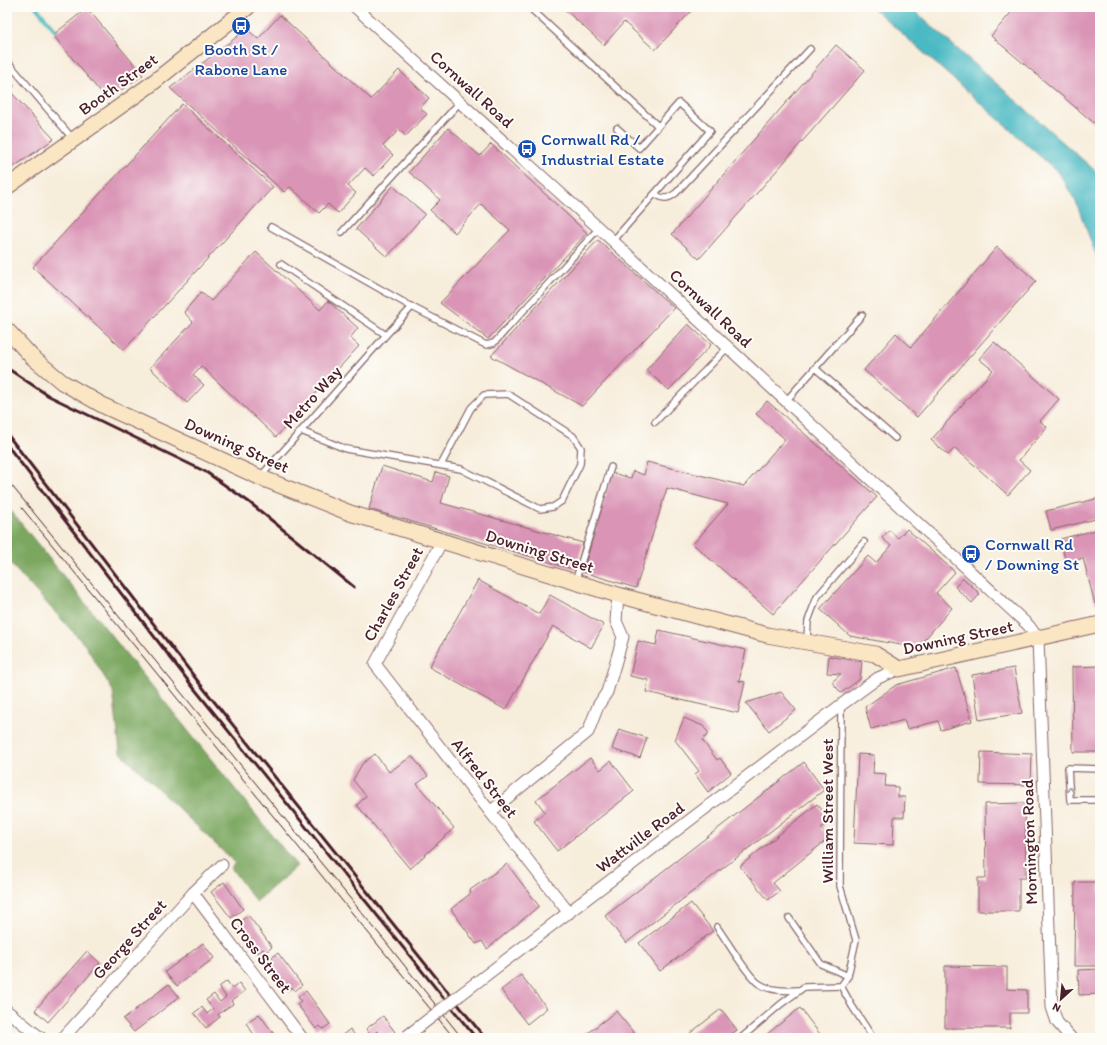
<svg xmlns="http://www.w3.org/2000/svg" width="1107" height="1045" font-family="Itim,sans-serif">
  <rect width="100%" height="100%" fill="#fdfcf7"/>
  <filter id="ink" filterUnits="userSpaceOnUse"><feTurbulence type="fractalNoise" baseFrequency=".025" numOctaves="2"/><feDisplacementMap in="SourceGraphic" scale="8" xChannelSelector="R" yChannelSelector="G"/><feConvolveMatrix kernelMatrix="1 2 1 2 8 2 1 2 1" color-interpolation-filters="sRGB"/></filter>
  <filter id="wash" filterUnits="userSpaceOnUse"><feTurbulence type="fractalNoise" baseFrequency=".012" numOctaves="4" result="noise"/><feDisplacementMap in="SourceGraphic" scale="16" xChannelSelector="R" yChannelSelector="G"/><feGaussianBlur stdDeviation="0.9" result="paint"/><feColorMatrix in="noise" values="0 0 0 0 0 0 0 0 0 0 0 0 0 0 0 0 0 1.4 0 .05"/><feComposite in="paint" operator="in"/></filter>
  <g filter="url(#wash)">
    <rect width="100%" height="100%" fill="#f7eddb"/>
    <polygon fill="#7ca760" stroke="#636346" points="7,506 297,866 256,902 231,868 235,863 120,752 113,691 85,645 7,560"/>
    <polygon fill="#4ab9c3" stroke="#4a6c77" points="872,7 910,7 1100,175 1100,265 1076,202 1059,173"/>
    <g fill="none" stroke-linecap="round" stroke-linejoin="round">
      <polyline stroke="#4ab9c3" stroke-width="4" points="36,7 56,31"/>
    </g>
    <g id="blocks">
      <g fill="#da94b6">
        <polygon points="562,7 695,7 655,50 624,22 604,45"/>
        <polygon points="1016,7 1100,7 1100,128 991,36"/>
        <polygon points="87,8 143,75 107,100 53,35"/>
        <polygon points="280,15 371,99 399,70 429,98 420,108 427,114 406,136 399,130 383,146 393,155 374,176 365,168 348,186 356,193 338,213 328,204 319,213 290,187 284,192 170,88 247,29 258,39"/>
        <polygon points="836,45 865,70 699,259 672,234"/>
        <polygon points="7,78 14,86 9,90 54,139 12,168 7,168"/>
        <polygon points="182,104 273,187 124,350 33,267"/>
        <polygon points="448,128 480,156 491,144 587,233 488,339 440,303 510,230 481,204 455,233 430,210 440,200 409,172"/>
        <polygon points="393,186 425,214 387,257 356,229"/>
        <polygon points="598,240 674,308 582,406 491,356"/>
        <polygon points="997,247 1036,281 917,417 864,370 896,333 911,347"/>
        <polygon points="256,252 320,310 328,301 358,328 350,338 359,346 276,437 201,366 193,375 204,385 187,403 150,368 193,322 184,312 201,292 211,301"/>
        <polygon points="688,324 711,345 669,390 646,370"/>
        <polygon points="994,342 1059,399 1040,421 1047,427 1019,460 1030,470 1008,495 955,448 948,455 931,440 993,370 979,359"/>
        <polygon points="767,401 877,497 773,614 693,544 728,504 667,488 636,588 583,572 612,473 631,478 633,471 644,475 647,462 744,486 785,439 756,414"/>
        <polygon points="382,466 433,482 436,472 449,476 441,503 583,543 576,570 369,509"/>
        <polygon points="1100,498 1100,518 1051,530 1046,511"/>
        <polygon points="907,529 955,572 936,593 952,608 919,646 907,646 850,636 820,609 868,556 876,563 891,546 882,538 889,530 898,538"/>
        <polygon points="1100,529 1100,603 1095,604 1083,558 1066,563 1060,539"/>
        <polygon points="963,578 980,594 972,603 955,587"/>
        <polygon points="478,580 539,614 550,595 604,625 591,648 553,626 506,710 429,667"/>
        <polygon points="659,630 746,650 739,681 745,682 738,713 646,692 648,680 630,676 638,641 656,645"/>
        <polygon points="829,656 862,662 860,679 841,693 832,682 841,674 827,673"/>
        <polygon points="1100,666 1100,752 1073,752 1072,667"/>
        <polygon points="956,668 972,721 941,730 938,721 907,729 904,720 871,729 865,707 896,685"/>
        <polygon points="1014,668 1022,713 979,720 972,675"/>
        <polygon points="781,692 796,710 769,731 746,703"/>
        <polygon points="684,718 703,726 709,734 702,740 717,760 720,758 731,773 708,792 695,774 699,771 675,740"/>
        <polygon points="619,729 647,738 640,758 612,749"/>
        <polygon points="981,752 1032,754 1031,785 980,784"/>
        <polygon points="375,754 389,772 412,756 428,776 417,784 454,828 410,869 357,805 366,796 353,780 362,764"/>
        <polygon points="858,754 874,755 873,773 886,774 885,786 898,787 898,797 905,797 904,817 894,817 893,845 854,843"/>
        <polygon points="590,758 600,770 611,761 634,791 557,851 534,821 545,812 536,800"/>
        <polygon points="804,762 824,790 626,943 605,916"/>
        <polygon points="1025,803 1026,878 1019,878 1019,911 978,911 978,878 986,878 985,804"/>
        <polygon points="817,804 831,820 821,828 829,838 773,883 780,891 768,900 740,866"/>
        <polygon points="507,864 539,906 487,949 482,941 476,944 451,909 471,893 470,890"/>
        <polygon points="224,882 243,909 231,918 211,892"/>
        <polygon points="1075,882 1100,882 1100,966 1074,966"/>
        <polygon points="691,903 713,931 660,971 639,943"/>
        <polygon points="248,915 272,947 265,953 263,949 258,953 239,928 243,924 241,921"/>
        <polygon points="203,943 214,958 177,986 165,972"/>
        <polygon points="87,951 100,963 48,1022 35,1010"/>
        <polygon points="278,953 302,985 295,991 292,987 288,991 268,965 272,962 270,959"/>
        <polygon points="945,966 1007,967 1007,989 1027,990 1027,1013 1010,1013 1010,1028 945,1028"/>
        <polygon points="1100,969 1100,994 1079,995 1078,970"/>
        <polygon points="521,975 547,1008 527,1024 501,990"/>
        <polygon points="227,981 232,989 239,983 245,991 231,1001 233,1004 218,1014 220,1017 206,1028 194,1013 202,1007 207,1014 213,1009 206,1000 214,994 220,1002 226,997 219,987"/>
        <polygon points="169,984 179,997 134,1032 123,1019"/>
        <polygon points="306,991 330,1024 323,1029 320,1026 316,1029 297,1004 301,1001 298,997"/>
        <polygon points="800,1008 823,1038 762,1038"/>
        <polygon points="721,1009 737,1030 726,1038 684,1038"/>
        <polygon points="616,1011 638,1038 582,1038"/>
        <polygon points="259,1014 277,1038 253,1038 255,1036 246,1023"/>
        <polygon points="383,1016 395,1032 387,1038 382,1038 377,1031 371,1036 366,1029"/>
        <polygon points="350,1029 357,1038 340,1038 340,1037"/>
      </g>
    </g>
  </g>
  <g filter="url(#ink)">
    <use href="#blocks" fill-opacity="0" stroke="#876769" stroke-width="1"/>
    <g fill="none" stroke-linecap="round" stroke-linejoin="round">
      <g stroke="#876769" stroke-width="8">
        <g id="lane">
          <polyline points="529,7 658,126"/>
          <polyline points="7,61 73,139"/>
          <path d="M655,194C664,200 668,199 676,193L810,49"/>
          <polyline points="271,227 412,307 486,345 494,343 599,228"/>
          <polyline points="342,232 460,102"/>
          <polyline points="613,241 710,131 679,103 639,148 617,128"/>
          <polyline points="281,264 386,335 412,307"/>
          <polyline points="815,368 895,438"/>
          <polyline points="786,401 862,315"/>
          <polyline points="655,422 728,347"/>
          <polyline points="301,431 346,449 461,469 540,509 553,507 562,501 580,464 581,448 573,436 508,394 484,395 471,408 441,465"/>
          <polyline points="261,476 386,335"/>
          <polyline points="575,582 611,467"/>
          <polyline points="807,641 808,621 817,597 864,542"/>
          <polyline points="841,705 840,886 856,940 848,976 841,986 852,1006 873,1038"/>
          <polyline points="1100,769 1068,768 1070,800 1100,800"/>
          <polyline points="789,918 821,964 848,976"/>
          <path d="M717,927C727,941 747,975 758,983C769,991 786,991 798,990"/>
          <polyline points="741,1038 781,1004 804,987 841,986"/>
        </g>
      </g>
      <g stroke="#876769" stroke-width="13">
        <g id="street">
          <polyline points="355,7 613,241 1029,626 1038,639 1052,1007 1057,1022 1071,1038"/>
          <polyline points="442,541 375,664 569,913"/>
          <polyline points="490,812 588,732 598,706 607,692 623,637 616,621 618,595"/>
          <polyline points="193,893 302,1038"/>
          <polyline points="460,995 841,705 878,678 899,669"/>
          <polyline points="7,1011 41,1038"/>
          <polyline points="63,1038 193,893 222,865"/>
        </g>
      </g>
      <g stroke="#876769" stroke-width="17">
        <g id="secondary">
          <polyline points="7,187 150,85 248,7"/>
          <polyline points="7,330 32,357 62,382 104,406 259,477 350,513 618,595 767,635 875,654 899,669 1100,624"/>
        </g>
      </g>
      <use href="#lane" stroke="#fff" stroke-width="5.5"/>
      <use href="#street" stroke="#fff" stroke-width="11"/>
      <use href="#secondary" stroke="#fbe6c4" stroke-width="15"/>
      <g stroke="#4a1f2b" stroke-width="1">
        <polyline points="7,480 385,941 462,1038"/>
        <polyline points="22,508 454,1038"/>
      </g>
      <g stroke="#4a1f2b" stroke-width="3">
        <polyline points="7,368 49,396 206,472 249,502 354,587"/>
        <polyline points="7,434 200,684 485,1038"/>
        <polyline points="7,445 193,687 476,1038"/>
      </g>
      <g stroke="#876769" stroke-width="13" stroke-linecap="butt">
        <polyline id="street-bridge" points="407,1036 460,995"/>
      </g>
      <use href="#street-bridge" stroke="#fff" stroke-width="11"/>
    </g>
    <defs><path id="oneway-chevron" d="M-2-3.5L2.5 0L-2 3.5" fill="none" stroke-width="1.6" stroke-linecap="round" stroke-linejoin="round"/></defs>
    <use stroke="#ae9aa0" href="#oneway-chevron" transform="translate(1070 790) rotate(-94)"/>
  </g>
  <defs>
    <g id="bus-disc" transform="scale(1)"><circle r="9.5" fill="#1a4fb4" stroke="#fdfcf7"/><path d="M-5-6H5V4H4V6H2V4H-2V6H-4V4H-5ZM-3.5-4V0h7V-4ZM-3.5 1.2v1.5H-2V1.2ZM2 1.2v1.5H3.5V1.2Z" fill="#fff"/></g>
  </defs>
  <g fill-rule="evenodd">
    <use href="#bus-disc" x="241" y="26"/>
    <use href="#bus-disc" x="527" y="149"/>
    <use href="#bus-disc" x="971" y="554"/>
  </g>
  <g text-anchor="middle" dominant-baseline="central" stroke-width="4" stroke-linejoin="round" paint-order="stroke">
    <g font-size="17" fill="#164399" stroke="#fdfcf7" text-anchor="start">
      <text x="241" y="49" text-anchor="middle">Booth St /<tspan x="241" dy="20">Rabone Lane</tspan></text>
      <text x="541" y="139">Cornwall Rd /<tspan x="541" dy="20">Industrial Estate</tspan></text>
      <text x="985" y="544">Cornwall Rd<tspan x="985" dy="20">/ Downing St</tspan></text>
    </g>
    <g font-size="17" fill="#4a1f2b" stroke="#fdfcf7">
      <text transform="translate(118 84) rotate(-36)">Booth Street</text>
      <text transform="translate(472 89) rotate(42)">Cornwall Road</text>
      <text transform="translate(711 308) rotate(43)">Cornwall Road</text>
      <text transform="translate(312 397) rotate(-48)">Metro Way</text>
      <text transform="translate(237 445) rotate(24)">Downing Street</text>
      <text transform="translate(540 551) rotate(17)">Downing Street</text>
      <text transform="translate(393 594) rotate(-61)">Charles Street</text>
      <text transform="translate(958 637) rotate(-12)">Downing Street</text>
      <text transform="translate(485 778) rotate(52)">Alfred Street</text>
      <text transform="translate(827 811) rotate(-90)">William Street West</text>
      <text transform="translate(640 837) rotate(-37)">Wattville Road</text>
      <text transform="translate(1029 842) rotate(-92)">Mornington Road</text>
      <text transform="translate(129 939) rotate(-48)">George Street</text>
      <text transform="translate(261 955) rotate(53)">Cross Street</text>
    </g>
  </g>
  <rect width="1107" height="1045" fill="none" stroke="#fdfcf7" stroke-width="24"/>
  <g transform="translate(1061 999) rotate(207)" stroke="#fdfcf7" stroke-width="3" paint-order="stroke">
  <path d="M0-3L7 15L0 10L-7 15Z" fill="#4a1f2b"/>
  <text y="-6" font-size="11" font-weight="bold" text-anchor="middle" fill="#4a1f2b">N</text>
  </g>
</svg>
